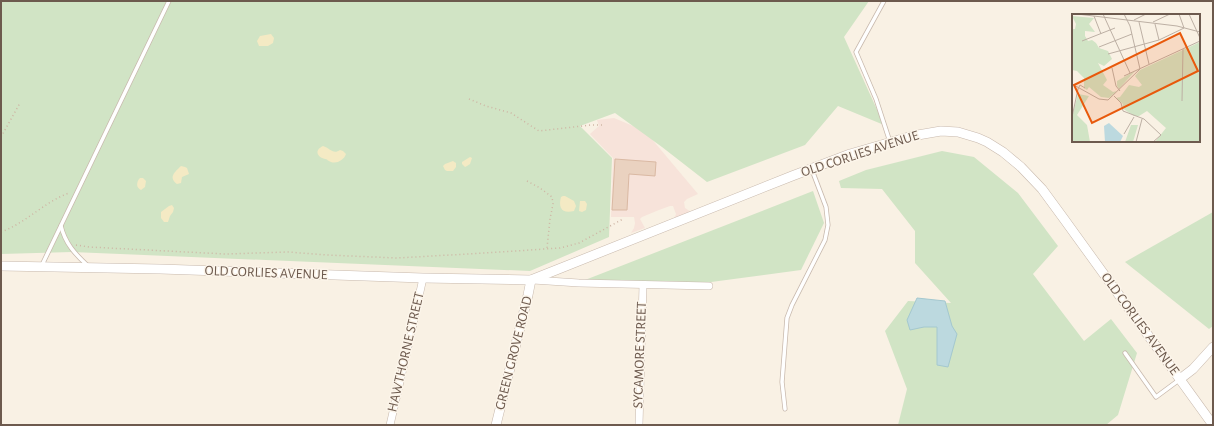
<svg xmlns="http://www.w3.org/2000/svg" width="1214" height="426" font-family="'Alegreya Sans',sans-serif">
  <rect width="100%" height="100%" fill="#f9f1e4"/>
  <polygon fill="#f7e3da" points="614,118 645,131 698,194 687,199 684,202 685,208 691,212 674,219 676,214 673,206 670,206 659,210 642,217 640,219 645,228 631,233 634,228 635,223 634,217 611,217 613,158 590,134 599,126 597,120"/>
  <g fill="#d1e4c5">
    <polygon points="1,1 869,1 844,37 884,125 838,106 805,145 707,182 662,147 615,113 580,126 612,158 609,237 530,271 72,252 1,254"/>
    <polygon points="942,151 974,157 1018,193 1058,246 1033,274 1084,341 1111,319 1137,353 1118,415 1106,425 898,425 907,389 885,331 908,301 951,303 915,263 915,231 882,189 841,188 839,181 866,170"/>
    <polygon points="813,191 824,223 801,270 696,284 585,280"/>
    <polygon points="1213,212 1213,326 1209,329 1125,262"/>
  </g>
  <g fill="#f4eac4">
    <polygon points="271,34 274,38 273,43 268,46 259,46 257,41 260,36"/>
    <path d="M323,146C330,148 333,155 340,150L343,151L346,154C344,160 337,164 331,162C326,160 329,160 325,159C317,157 314,150 323,146Z"/>
    <polygon points="470,157 472,158 470,164 467,166 465,167 462,164 462,162"/>
    <polygon points="453,161 456,163 456,167 453,171 447,171 445,170 443,166 445,164"/>
    <path d="M181,166L185,167L187,168L189,174L182,177L181,183L177,184C168,177 175,172 181,166Z"/>
    <path d="M140,178H143L146,181L145,187L141,190C136,188 136,182 140,178Z"/>
    <path d="M563,196H565L574,201L576,206L574,211C562,214 558,208 561,197Z"/>
    <polygon points="580,201 585,201 587,204 586,210 582,212 579,211"/>
    <polygon points="172,205 174,208 173,212 170,216 168,222 164,222 161,218 161,212 169,206"/>
  </g>
  <polygon fill="#bcd9df" stroke="#a4c8cf" points="917,298 945,301 952,326 957,334 948,367 937,365 937,327 924,327 910,330 907,320"/>
  <polygon fill="#ead2c0" stroke="#dab9a3" points="615,159 656,162 655,176 629,174 627,210 612,210"/>
  <g fill="none" stroke-linecap="round" stroke-linejoin="round">
    <g stroke="#c8b9ad" stroke-width="5">
      <g id="service">
        <polyline points="884,1 856,52 876,99 890,142"/>
        <path d="M61,226C65,243 75,254 87,265"/>
        <polyline points="42,265 169,1"/>
        <polyline points="1125,353 1156,397 1179,380"/>
        <polyline points="785,409 782,382 787,318 792,305 825,240 828,225 826,207 812,170"/>
      </g>
    </g>
    <g stroke="#c8b9ad" stroke-width="8">
      <g id="minor">
        <polyline points="533,280 579,283 709,286"/>
        <polyline points="390,425 410,338 423,278"/>
        <polyline points="639,425 643,285"/>
      </g>
    </g>
    <g stroke="#c8b9ad" stroke-width="10">
      <g id="tertiary">
        <polyline points="1,266 160,269 423,278 531,280 792,176 850,154 912,136 941,131 958,132 978,138 987,142 1003,152 1021,167 1042,189 1064,219 1213,425"/>
        <polyline points="1180,379 1193,369 1213,347"/>
        <polyline points="496,425 528,295 531,280"/>
      </g>
    </g>
    <g stroke="#ceb5a4" stroke-width="1.5" stroke-dasharray="1 3" stroke-linecap="butt">
      <polyline points="469,99 486,106 511,113 539,131 591,125 605,125"/>
      <polyline points="1,137 20,103"/>
      <polyline points="527,181 540,188 552,197 553,204 550,219 547,248"/>
      <path d="M1,232C26,223 44,202 69,193"/>
      <polyline points="76,245 89,247 225,254 288,252 327,255 397,258 485,253 560,248 579,243 623,219"/>
    </g>
    <use href="#service" stroke="#fff" stroke-width="3.5"/>
    <use href="#minor" stroke="#fff" stroke-width="7"/>
    <use href="#tertiary" stroke="#fff" stroke-width="9"/>
  </g>
  <g text-anchor="middle" dominant-baseline="central" stroke-width="3" stroke-linejoin="round" paint-order="stroke">
    <g font-size="14" fill="#6d5a4e" stroke="#fcf5ea">
      <text transform="translate(860 154) rotate(-18)">OLD CORLIES AVENUE</text>
      <text transform="translate(266 273) rotate(2)">OLD CORLIES AVENUE</text>
      <text transform="translate(1140 324) rotate(54)">OLD CORLIES AVENUE</text>
      <text transform="translate(406 352) rotate(-77)">HAWTHORNE STREET</text>
      <text transform="translate(514 353) rotate(-76)">GREEN GROVE ROAD</text>
      <text transform="translate(640 355) rotate(-88)">SYCAMORE STREET</text>
    </g>
  </g>
  <g transform="translate(1072 14)">
    <rect width="128" height="128" fill="#f9f1e4"/>
    <path d="M0,2L22,4L17,10L23,18L13,17V22L16,27L20,26L24,29L27,34L36,37L40,45L32,52L26,49L35,66L31,71L41,78L45,77L37,84L29,83L17,73L15,76L12,74V64L5,57L0,56V15H3L4,10ZM128,28V128H83L94,114L75,97L67,102H62L50,94L51,90L44,84L48,83L57,71L67,73L70,71L63,62L68,56ZM63,57L47,75L45,72V67ZM6,80L17,82L5,101L15,111L18,128H0V103ZM59,111H66L61,128H53Z" fill="#d1e4c5"/>
    <path d="M37,109L51,122L48,128H33L32,112Z" fill="#bcd9df"/>
    <path fill="none" stroke="#bdb0a4" stroke-width="1" d="M5,0L105,12L128,18M31,0L58,59M52,0L58,12L68,55M117,0L128,24M22,2L29,20M62,6L74,0M67,8L77,50M81,8L98,0M83,10L87,26M10,27L43,14M27,33L60,20M36,40L87,26L110,15L112,14L107,0M40,54L44,72L48,77M52,62L128,27M0,70L27,85L36,86L68,55M42,82L49,89L51,97L72,105L89,121L81,128M110,87L111,35M0,103L6,75L8,71L13,74M52,120L62,103M64,128L70,105"/>
    <path fill="#e8590c" fill-opacity="0.15" stroke="#e8590c" stroke-width="2" d="M108,19L126,57L20,109L2,71Z"/>
    <rect width="128" height="128" fill="none" stroke="#6d5a4e" stroke-width="2"/>
  </g>
  <rect width="1214" height="426" fill="none" stroke="#6d5a4e" stroke-width="4"/>
</svg>
